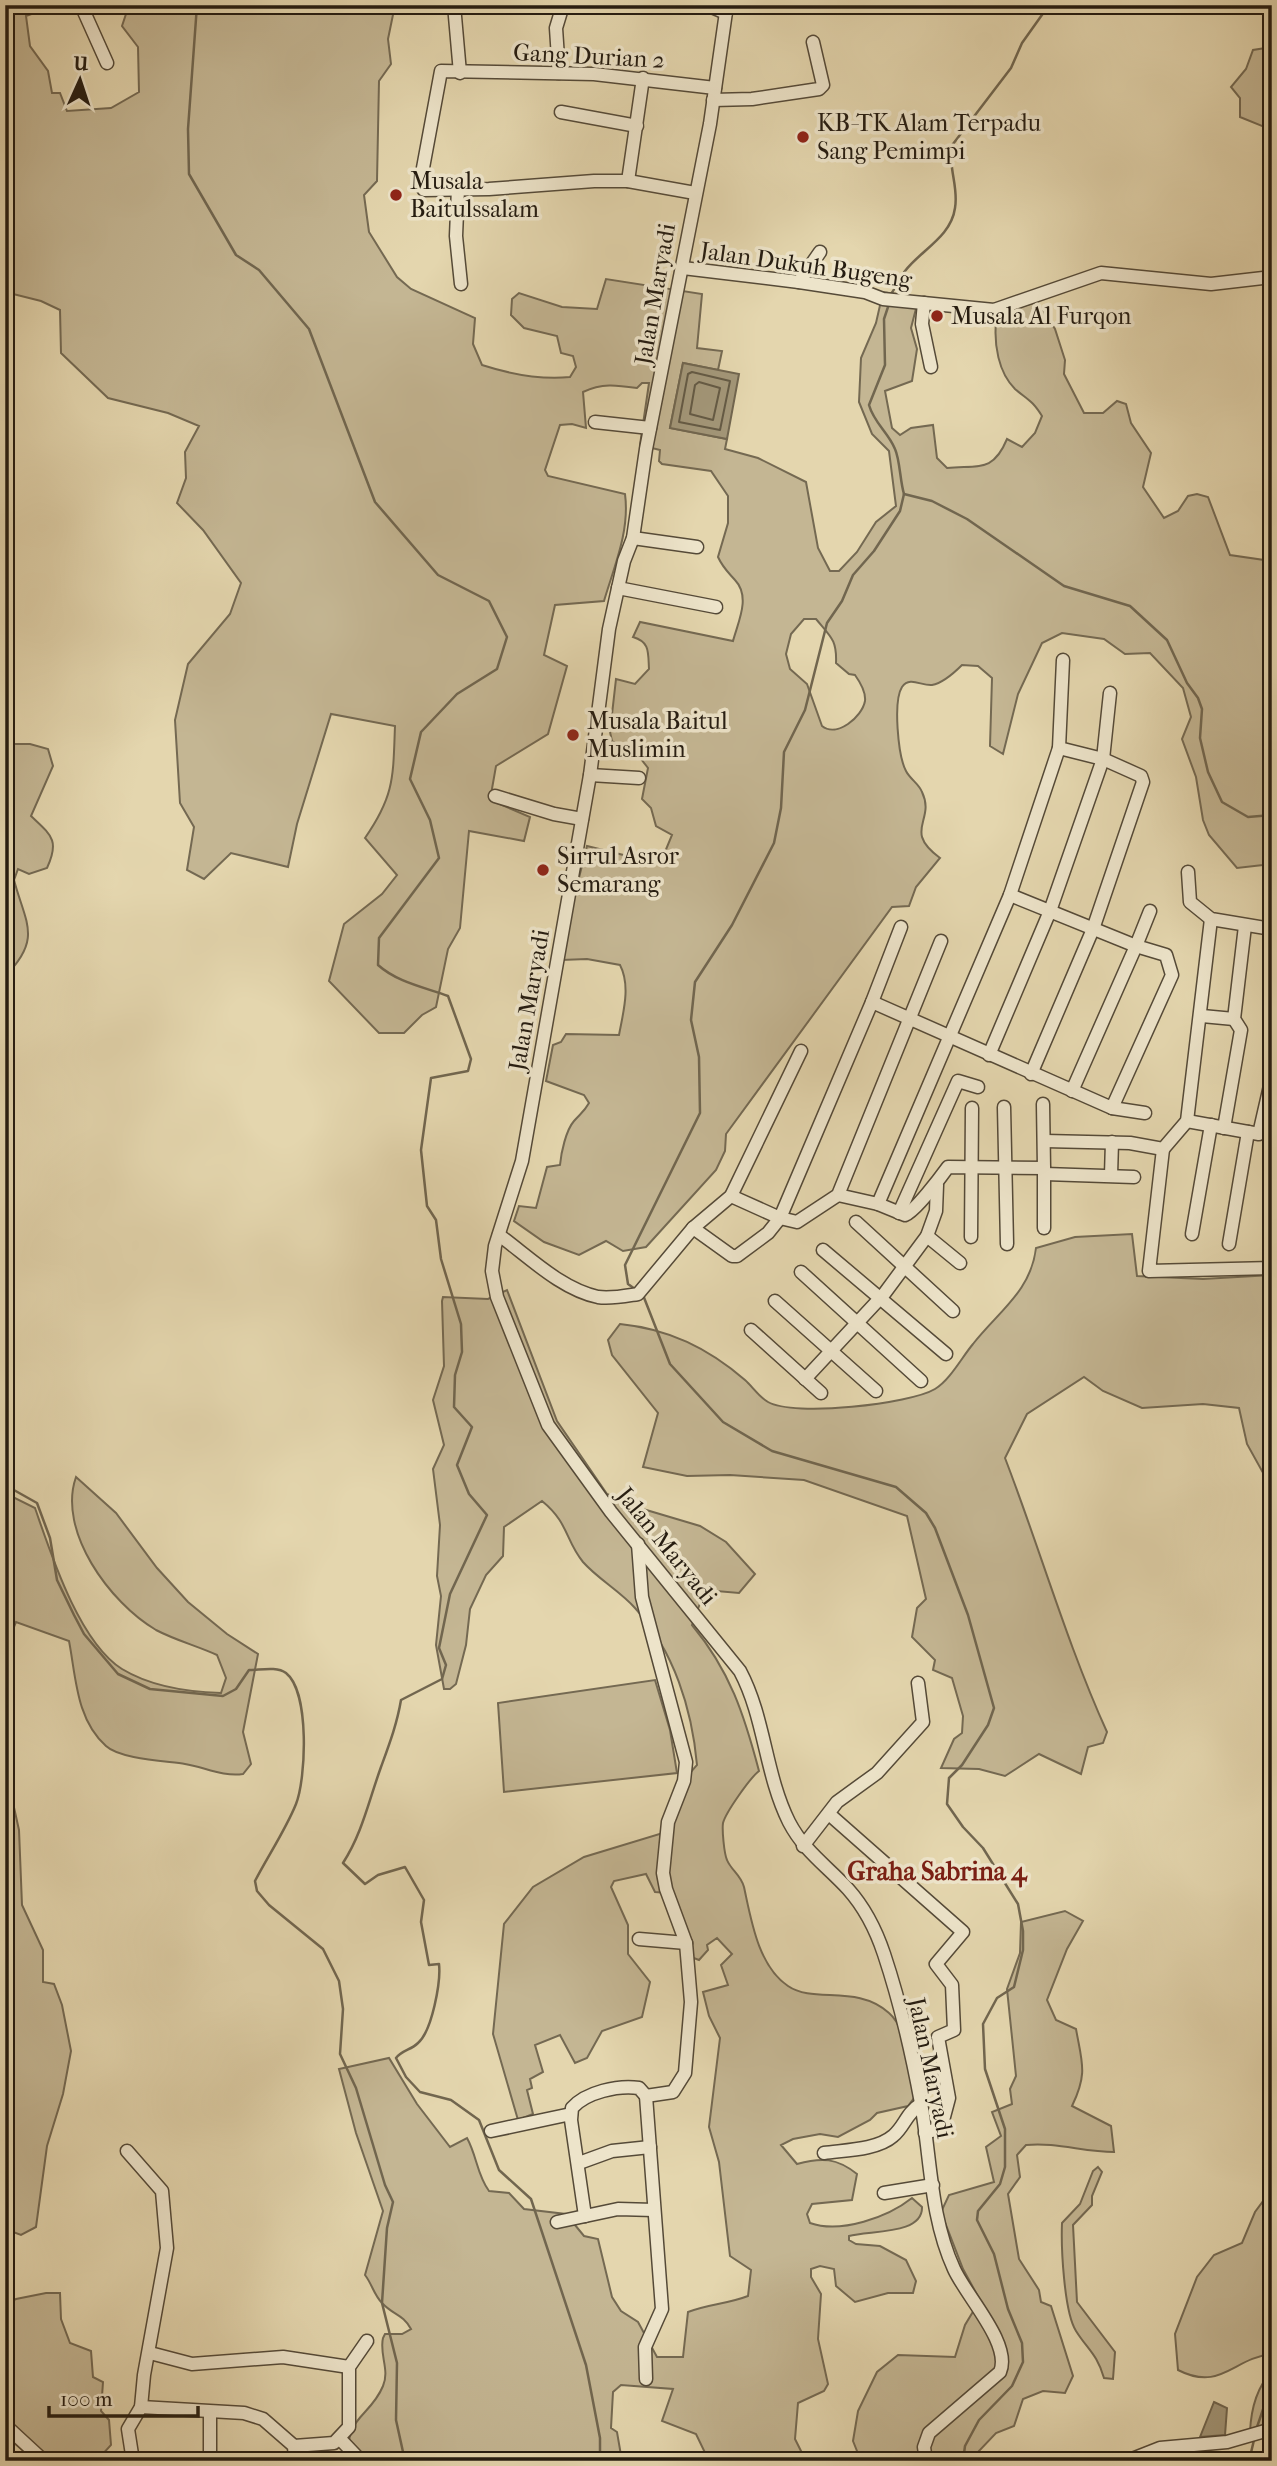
<svg xmlns="http://www.w3.org/2000/svg" width="1277" height="2466" font-family="'IM FELL French Canon',serif">
  <rect width="100%" height="100%" fill="#e4d6ae"/>
  <filter id="stains"><feTurbulence type="fractalNoise" baseFrequency=".00286" numOctaves="4"/><feColorMatrix values="0 0 0 0 .2 0 0 0 0 .09 0 0 0 0 .02 0 0 0 .5 -.17"/></filter>
  <radialGradient id="worn" r=".72"><stop offset=".6" stop-color="#630" stop-opacity="0"/><stop offset="1" stop-color="#630" stop-opacity=".3"/></radialGradient>
  <g fill="#c4b693" stroke="#746952" stroke-width="2" fill-rule="evenodd">
    <path d="M5,5H56L26,16L30,46L48,71L52,93H60L67,111L111,108L139,92L138,47L122,26L129,5H395L388,39L391,64L379,81L377,181L364,195L369,232L397,277L411,289L475,318L473,344L482,365C510,374 540,380 570,377L576,367L573,356L561,353L557,336L524,328L511,315L512,299L519,293L562,307L597,309L606,279L702,294L697,348L722,351L718,370L683,363L670,428L727,439L725,449L758,458L806,482L818,548L830,571H839L857,552L876,522L896,506L889,451L872,434L859,402L861,358L876,323L883,292L919,297L911,328L917,349L912,381L885,391L892,428L900,435L911,428L933,425L937,458L947,468C978,465 993,473 1007,439L1022,447L1035,433L1042,416C1032,400 1028,400 1015,389C998,372 994,344 996,322L1020,307L1037,302L1055,329L1065,360L1064,374L1084,413H1103L1117,401L1126,404L1131,423L1151,453L1143,487L1164,518L1178,511L1188,496L1197,494L1208,497L1230,555L1264,560L1272,571V858L1263,865L1237,868L1209,835L1203,820L1196,777L1182,739L1191,717L1183,688L1150,653L1125,654L1104,639L1062,633L1042,643L1018,694L1003,754L990,746L992,678L978,666L962,665C954,673 943,683 932,685C921,686 910,676 902,687C893,701 898,756 906,771C910,779 919,784 922,792C936,821 902,830 940,858L916,887L909,906L892,907L726,1134L725,1151L716,1170L646,1247L623,1251L606,1241L579,1255L544,1242L514,1221L519,1206L536,1208L547,1167L560,1165C561,1153 566,1130 574,1121C580,1114 584,1112 589,1103L584,1095L546,1081L553,1045L561,1042L566,1034L619,1035C623,1013 631,986 620,965L587,959L562,960L566,929L587,846L660,864L672,835L656,826L651,808L642,799L648,768L641,759L612,741L610,732L616,679L635,684L649,669C648,652 650,642 633,637L640,622L733,641C738,622 751,597 735,580C728,572 723,568 718,557L728,523V496L711,471L662,464L659,461L660,450L640,445L649,383H642L637,388C616,385 602,383 583,392L586,428L572,424L560,425L545,470L548,476L625,494C630,531 614,567 604,601L555,605L544,655L567,666L548,734L496,766L490,800L530,817L524,841L469,831L460,928L448,949L436,1007L422,1015L404,1033H379L329,981L344,924L382,894L397,875L365,838C395,795 393,776 395,726L331,714L297,824L288,867L231,853L204,879L187,870L194,827L180,803L175,720L188,664L230,614L241,583L203,530L177,503L186,478L185,452L199,426L168,413L108,398L61,353L60,310L41,301L5,292ZM804,619H816C831,637 837,640 836,663L849,674L855,675C860,682 866,692 865,701C862,717 837,738 822,726L807,684L790,669L786,654L791,634Z"/>
    <polygon points="1272,47 1272,130 1240,117 1240,98 1231,87 1246,69 1253,50"/>
    <path d="M5,744H30L48,749L53,766L31,816C51,835 60,840 47,868L29,874L18,869L14,880C25,922 43,939 5,976Z"/>
    <path d="M1132,1234L1137,1276L1203,1279L1272,1275V1489L1247,1444L1239,1408L1203,1404L1142,1408L1103,1391L1084,1377L1027,1414L1005,1458C1040,1549 1067,1644 1107,1732L1103,1743L1088,1747L1081,1774L1039,1754L1005,1776L979,1769L941,1768L954,1739L962,1733L963,1716L952,1678L933,1670L935,1660L912,1637L917,1608L926,1599L907,1516L804,1480L730,1475L687,1476L643,1467L658,1413L612,1355L608,1340L620,1324C669,1329 708,1348 745,1380C752,1386 759,1397 768,1402C794,1417 910,1404 935,1389C950,1380 962,1357 973,1344C999,1311 1031,1291 1036,1248L1075,1237Z"/>
    <path d="M507,1290L557,1421L607,1494L643,1509L700,1526L726,1542L755,1574L739,1593L705,1590L692,1625C730,1671 744,1714 759,1771C750,1778 726,1812 723,1823C722,1830 724,1853 727,1860C731,1870 741,1875 744,1887C751,1919 758,1966 788,1986C814,2004 857,1984 889,2013C909,2030 909,2074 914,2098L908,2106L877,2113L870,2120L838,2137L820,2134L793,2139L781,2145L797,2164C822,2157 837,2158 857,2174L852,2200L812,2204L807,2214L810,2223C841,2234 888,2217 912,2198L922,2207C923,2235 870,2230 849,2236V2240L856,2244L880,2246L906,2260L916,2281L913,2293H888L855,2302L836,2286L834,2269L820,2266L811,2269V2277L821,2294L818,2339L828,2384L824,2391L798,2403L795,2439L806,2461H709L696,2434L662,2421L673,2389L621,2385L613,2392L611,2428L617,2432L622,2461H449L436,2454L430,2461H351C341,2418 370,2418 383,2386C390,2370 379,2354 383,2338L385,2334H402L411,2329C403,2314 393,2315 382,2303C374,2295 372,2284 365,2275L383,2211L356,2133L339,2069L389,2058L417,2104L450,2147L467,2138C477,2156 477,2175 489,2191L509,2193L524,2209L566,2214L584,2236L598,2239L612,2297L621,2311L638,2322L657,2357H683L688,2312C708,2304 727,2304 748,2296L751,2270L730,2256L719,2162L709,2127L720,2038L709,2016L703,1992L728,1985L721,1965L732,1954L717,1938L707,1945L708,1950L699,1960L691,1957L669,1893L655,1892L646,1874L614,1881L611,1887L628,1925V1954L650,1982L642,2017L602,2031L587,2058L575,2063L560,2035L535,2045L543,2072L530,2079L532,2088L527,2090L533,2114L518,2120L493,2034L504,1924L533,1887L584,1857L663,1833L676,1789L697,1765C692,1709 674,1651 635,1608C620,1591 598,1579 583,1562C565,1540 569,1523 542,1501L504,1527L503,1556L486,1575L470,1609L466,1645L456,1684L450,1689H444L436,1645L441,1596L437,1576L440,1525L433,1469L444,1445L433,1400L444,1366L442,1301L443,1297L488,1299Z"/>
    <path d="M76,1477L116,1513L157,1568L188,1602L227,1634L258,1654L243,1732L251,1764L243,1774C223,1777 204,1767 185,1764C166,1761 120,1759 106,1746C76,1719 76,1677 69,1641L16,1622L5,1650V1493L35,1508C51,1554 79,1642 122,1669C150,1686 189,1692 221,1693L226,1678L217,1655C197,1646 175,1640 156,1630C110,1603 57,1531 76,1477Z"/>
    <polygon points="655,1680 670,1730 677,1773 504,1792 498,1703"/>
    <polygon points="5,1767 19,1830 22,1905 43,1950 43,1982 54,1984 62,2005 71,2051 63,2094 47,2146 36,2227 21,2235 5,2229"/>
    <path d="M1065,1911L1083,1921L1067,1949L1047,2000L1056,2020L1076,2029C1082,2063 1088,2073 1072,2106L1111,2126L1114,2152C1084,2152 1056,2142 1026,2145L1017,2155L1020,2177L1008,2194L1019,2259L1039,2290L1041,2302L1051,2306L1073,2376L1065,2393L1043,2391L1023,2399L1014,2426L996,2433L977,2453L978,2461H861L853,2441L858,2411L877,2372L898,2355L955,2357L965,2325L980,2300L963,2269L941,2212L949,2195L994,2182L986,2147L1001,2136L992,2112L1012,2104L1010,2089L1016,2076L1007,1989L1020,1953L1021,1922Z"/>
    <path d="M1098,2167L1102,2172L1092,2196V2205L1073,2225L1077,2302L1115,2352L1113,2379L1104,2378C1097,2354 1088,2350 1076,2331C1064,2312 1061,2247 1062,2223L1080,2204L1093,2171Z"/>
    <path d="M1272,2189V2354C1233,2358 1221,2392 1178,2370L1175,2334L1197,2277L1214,2255L1242,2243L1255,2212Z"/>
    <polygon points="46,2293 60,2293 61,2319 70,2343 91,2351 93,2377 103,2382 101,2411 109,2420 111,2445 100,2457 101,2461 35,2461 5,2435 5,2304 16,2299"/>
    <path d="M1272,2371V2425L1250,2432C1251,2409 1256,2388 1272,2371Z"/>
  </g>
  <g fill="#a39779" stroke="#71664f" stroke-width="2">
    <polygon points="683,363 739,374 727,439 670,428"/>
    <polygon points="1214,2402 1227,2408 1225,2435 1200,2437"/>
  </g>
  <g fill="none" stroke-linecap="round" stroke-linejoin="round">
    <g stroke="#645a45" stroke-width="2">
      <polygon points="692,372 730,381 720,430 679,422 688,374"/>
      <polygon points="699,382 720,388 713,420 690,414 695,385"/>
    </g>
    <g stroke="#71664f" stroke-width="2.5">
      <path d="M197,5L188,129L189,174L236,255L259,270L309,329L375,502L438,575L489,601L507,637L497,669L457,694L421,732L410,779L430,820L439,858L379,938L378,965C397,982 423,987 448,996L471,1059L468,1071L431,1078L421,1150L427,1206L436,1220L441,1259L461,1324L462,1352L455,1375L454,1407L472,1427L457,1465L469,1494L487,1515L450,1594L439,1648L446,1665L442,1679L401,1700C397,1724 389,1745 381,1767C369,1800 362,1834 343,1863L365,1884L378,1875L405,1867L424,1900L421,1922L429,1965L439,1964C441,1982 432,2031 418,2043C411,2050 402,2050 396,2058L406,2077L420,2092L451,2100L479,2120L499,2170L531,2199L586,2365L600,2438V2461"/>
      <path d="M891,294C896,287 900,278 905,271C921,250 951,237 955,208C959,186 947,167 953,144L1011,68L1022,43L1049,5"/>
      <path d="M889,304L884,319L885,365L869,405C874,423 888,432 895,449C900,460 900,481 904,494"/>
      <polyline points="904,494 932,501 967,519 1064,586 1130,606 1167,640 1187,683 1198,698 1202,709 1200,738 1208,772 1222,802 1248,817 1272,815"/>
      <polyline points="635,1289 628,1284 625,1265 700,1113 699,1057 691,1020 695,982 732,925 774,843 781,808 784,752 805,710 827,623 842,601 853,575 874,551 900,511 904,494"/>
      <polyline points="643,1295 670,1364 723,1422 772,1451 896,1487 926,1513 935,1528 968,1615 994,1708 988,1725 962,1765 949,1778 947,1804 963,1827 983,1848 1018,1904 1023,1931 1023,1950 1014,1987 997,1998 983,2024 985,2069 1005,2129 1005,2167 1000,2184 978,2211 977,2220 994,2254 1008,2309 1022,2343 1023,2362 1012,2386 979,2420 965,2446 963,2461"/>
      <path d="M5,1485L37,1503L50,1538L57,1580L74,1615L84,1634L118,1674L150,1689L223,1696L236,1689L249,1670C260,1670 277,1666 286,1673C310,1692 306,1779 296,1804C286,1829 268,1856 255,1881L257,1891L269,1905L323,1949L339,1981L343,2009L340,2054L356,2088L385,2185L393,2202L387,2228L382,2303L397,2363L396,2420L405,2461"/>
      <polyline points="1256,2430 1272,2383"/>
      <polyline points="1249,2461 1254,2440"/>
    </g>
    <g stroke="#554a38" stroke-width="15">
      <g id="minor">
        <polyline points="81,5 107,63"/>
        <polyline points="454,5 460,73"/>
        <polyline points="707,5 726,13"/>
        <path d="M727,5L710,124L646,449L633,538L624,561L609,629L590,775L522,1161L495,1246L492,1271L497,1297L548,1425L611,1512L740,1671C765,1718 765,1774 789,1822C804,1851 827,1866 848,1889C865,1908 876,1930 884,1954C900,2002 912,2054 921,2103C931,2159 930,2217 954,2269C966,2296 1012,2344 1000,2372L929,2433L924,2447L926,2461"/>
        <polyline points="559,73 556,28 563,5"/>
        <polyline points="713,100 752,99 819,89 823,85 813,42"/>
        <polyline points="561,112 637,126"/>
        <polyline points="628,181 643,78"/>
        <polyline points="458,188 456,236 461,284"/>
        <polyline points="695,193 628,181 594,181 489,189 424,190 420,184 441,71 594,74 715,88"/>
        <polyline points="683,268 799,282 865,292 883,299 994,310 1101,273 1211,284 1272,277"/>
        <polyline points="799,282 820,252"/>
        <polyline points="924,303 922,324 931,367"/>
        <polyline points="595,422 650,428"/>
        <polyline points="633,538 697,547"/>
        <polyline points="618,588 716,607"/>
        <polyline points="590,775 639,778"/>
        <polyline points="495,796 554,814 582,819"/>
        <polyline points="1188,872 1190,902 1211,919 1272,929"/>
        <polyline points="1010,895 1136,946 1072,1091"/>
        <polyline points="872,1002 901,927"/>
        <polyline points="1202,1016 1234,1019"/>
        <polyline points="1272,1016 1272,1052"/>
        <polyline points="989,1055 1050,911 1103,759 1110,693"/>
        <polyline points="1031,1074 1093,929 1143,782 1141,776 1103,759 1059,748 1063,660"/>
        <polyline points="1004,1107 1007,1244"/>
        <polyline points="1112,1108 1145,1113"/>
        <polyline points="1187,1121 1259,1134 1272,1077"/>
        <polyline points="1224,1128 1241,1030 1234,1019 1245,926"/>
        <polyline points="1045,1141 1130,1143 1163,1149 1187,1121 1211,919"/>
        <polyline points="1163,1149 1149,1271 1272,1268"/>
        <polyline points="1044,1168 1044,1228"/>
        <polyline points="1045,1174 1134,1177"/>
        <polyline points="1111,1175 1112,1142"/>
        <polyline points="838,1195 878,1204 1010,895 1059,748"/>
        <polyline points="731,1196 780,1218 797,1222 838,1195 941,941"/>
        <path d="M878,1204L905,1215C915,1211 940,1178 948,1167L1044,1168L1043,1104"/>
        <polyline points="899,1213 958,1081 978,1087"/>
        <polyline points="856,1222 953,1311"/>
        <polyline points="693,1228 732,1256 737,1256 768,1233 780,1218 872,1002 1112,1108 1172,975 1166,955 1136,946 1150,911"/>
        <polyline points="1192,1234 1211,1125"/>
        <path d="M499,1235C529,1257 561,1289 598,1297C611,1299 625,1296 638,1294L693,1228L731,1196L801,1051"/>
        <polyline points="927,1236 960,1263"/>
        <polyline points="971,1237 972,1108"/>
        <polyline points="1229,1244 1248,1132"/>
        <polyline points="823,1250 946,1354"/>
        <polyline points="801,1272 921,1381"/>
        <polyline points="775,1301 876,1391"/>
        <polyline points="751,1330 821,1393"/>
        <polyline points="805,1379 884,1294 927,1236 936,1211 937,1185"/>
        <polyline points="638,1544 642,1597 686,1762 684,1781 668,1822 663,1873 666,1889 686,1943 691,2002 685,2073 673,2092 646,2096 662,2309 645,2347 646,2379"/>
        <polyline points="829,1814 963,1932 936,1964 952,1985 954,2030 938,2037 949,2098 941,2128 925,2133"/>
        <polyline points="803,1846 837,1802 877,1773 923,1722 918,1683"/>
        <polyline points="639,1939 686,1943"/>
        <polyline points="491,2131 571,2114"/>
        <polyline points="127,2151 162,2191 167,2248 144,2375 141,2407 128,2429 133,2461"/>
        <path d="M824,2153C845,2150 877,2150 893,2136C905,2126 906,2113 921,2104"/>
        <polyline points="579,2163 612,2151 650,2147"/>
        <polyline points="884,2193 933,2185"/>
        <path d="M585,2216L571,2120L572,2108C586,2092 618,2085 639,2088L646,2096"/>
        <polyline points="557,2222 618,2209 654,2210"/>
        <polyline points="150,2353 192,2364 283,2357 349,2367"/>
        <polyline points="141,2407 244,2413 263,2419 294,2446 295,2461"/>
        <polyline points="5,2425 44,2461"/>
        <polyline points="340,2439 361,2461"/>
        <polyline points="294,2446 334,2443 349,2427 349,2367 367,2341"/>
        <polyline points="210,2461 210,2413"/>
        <polyline points="1127,2461 1160,2448 1227,2442 1272,2429"/>
      </g>
    </g>
    <use href="#minor" stroke="#ede4ca" stroke-width="12"/>
  </g>
  <g fill="#8f2418" stroke="#ede4ca" stroke-width="2.5">
    <circle cx="803" cy="137" r="7"/>
    <circle cx="396" cy="195" r="7"/>
    <circle cx="937" cy="316" r="7"/>
    <circle cx="573" cy="735" r="7"/>
    <circle cx="543" cy="870" r="7"/>
  </g>
  <g text-anchor="middle" dominant-baseline="central" stroke-width="7" stroke-linejoin="round" paint-order="stroke">
    <g font-size="24" fill="#251c11" stroke="#ede4ca">
      <text transform="translate(589 56) rotate(3)">Gang Durian 2</text>
      <text transform="translate(806 265) rotate(8)">Jalan Dukuh Bugeng</text>
      <text transform="translate(655 294) rotate(-80)">Jalan Maryadi</text>
      <text transform="translate(529 1000) rotate(-80)">Jalan Maryadi</text>
      <text transform="translate(667 1546) rotate(51)">Jalan Maryadi</text>
      <text transform="translate(931 2068) rotate(78)">Jalan Maryadi</text>
    </g>
    <g font-size="24" fill="#251c11" stroke="#ede4ca" text-anchor="start">
      <text x="817" y="123">KB-TK Alam Terpadu<tspan x="817" dy="28">Sang Pemimpi</tspan></text>
      <text x="410" y="181">Musala<tspan x="410" dy="28">Baitulssalam</tspan></text>
      <text x="951" y="316">Musala Al Furqon</text>
      <text x="587" y="721">Musala Baitul<tspan x="587" dy="28">Muslimin</tspan></text>
      <text x="557" y="856">Sirrul Asror<tspan x="557" dy="28">Semarang</tspan></text>
    </g>
    <g font-size="26" font-weight="bold" fill="#7a1f14" stroke="#ede4ca">
      <text x="937" y="1871">Graha Sabrina 4</text>
    </g>
  </g>
  <rect width="1277" height="2466" fill="none" stroke="#e4d6ae" stroke-width="28"/>
  <rect x="7" y="7" width="1263" height="2452" fill="none" stroke="#251c11" stroke-width="3.5"/>
  <rect x="14" y="14" width="1249" height="2438" fill="none" stroke="#251c11" stroke-width="2"/>
  <g transform="translate(80 80) rotate(3)" stroke="#ede4ca" stroke-width="5" paint-order="stroke">
  <path d="M0-5L12 26L0 18L-12 26Z" fill="#251c11"/>
  <text y="-10" font-size="19" font-weight="bold" text-anchor="middle" fill="#251c11">U</text>
  </g>
  <path d="M49 2406v10h149v-10" fill="none" stroke="#251c11" stroke-width="3.5"/>
  <text x="60" y="2406" font-size="21" fill="#251c11" stroke="#ede4ca" stroke-width="5" paint-order="stroke">100 m</text>
  <rect width="100%" height="100%" filter="url(#stains)"/>
  <rect width="100%" height="100%" fill="url(#worn)"/>
</svg>
